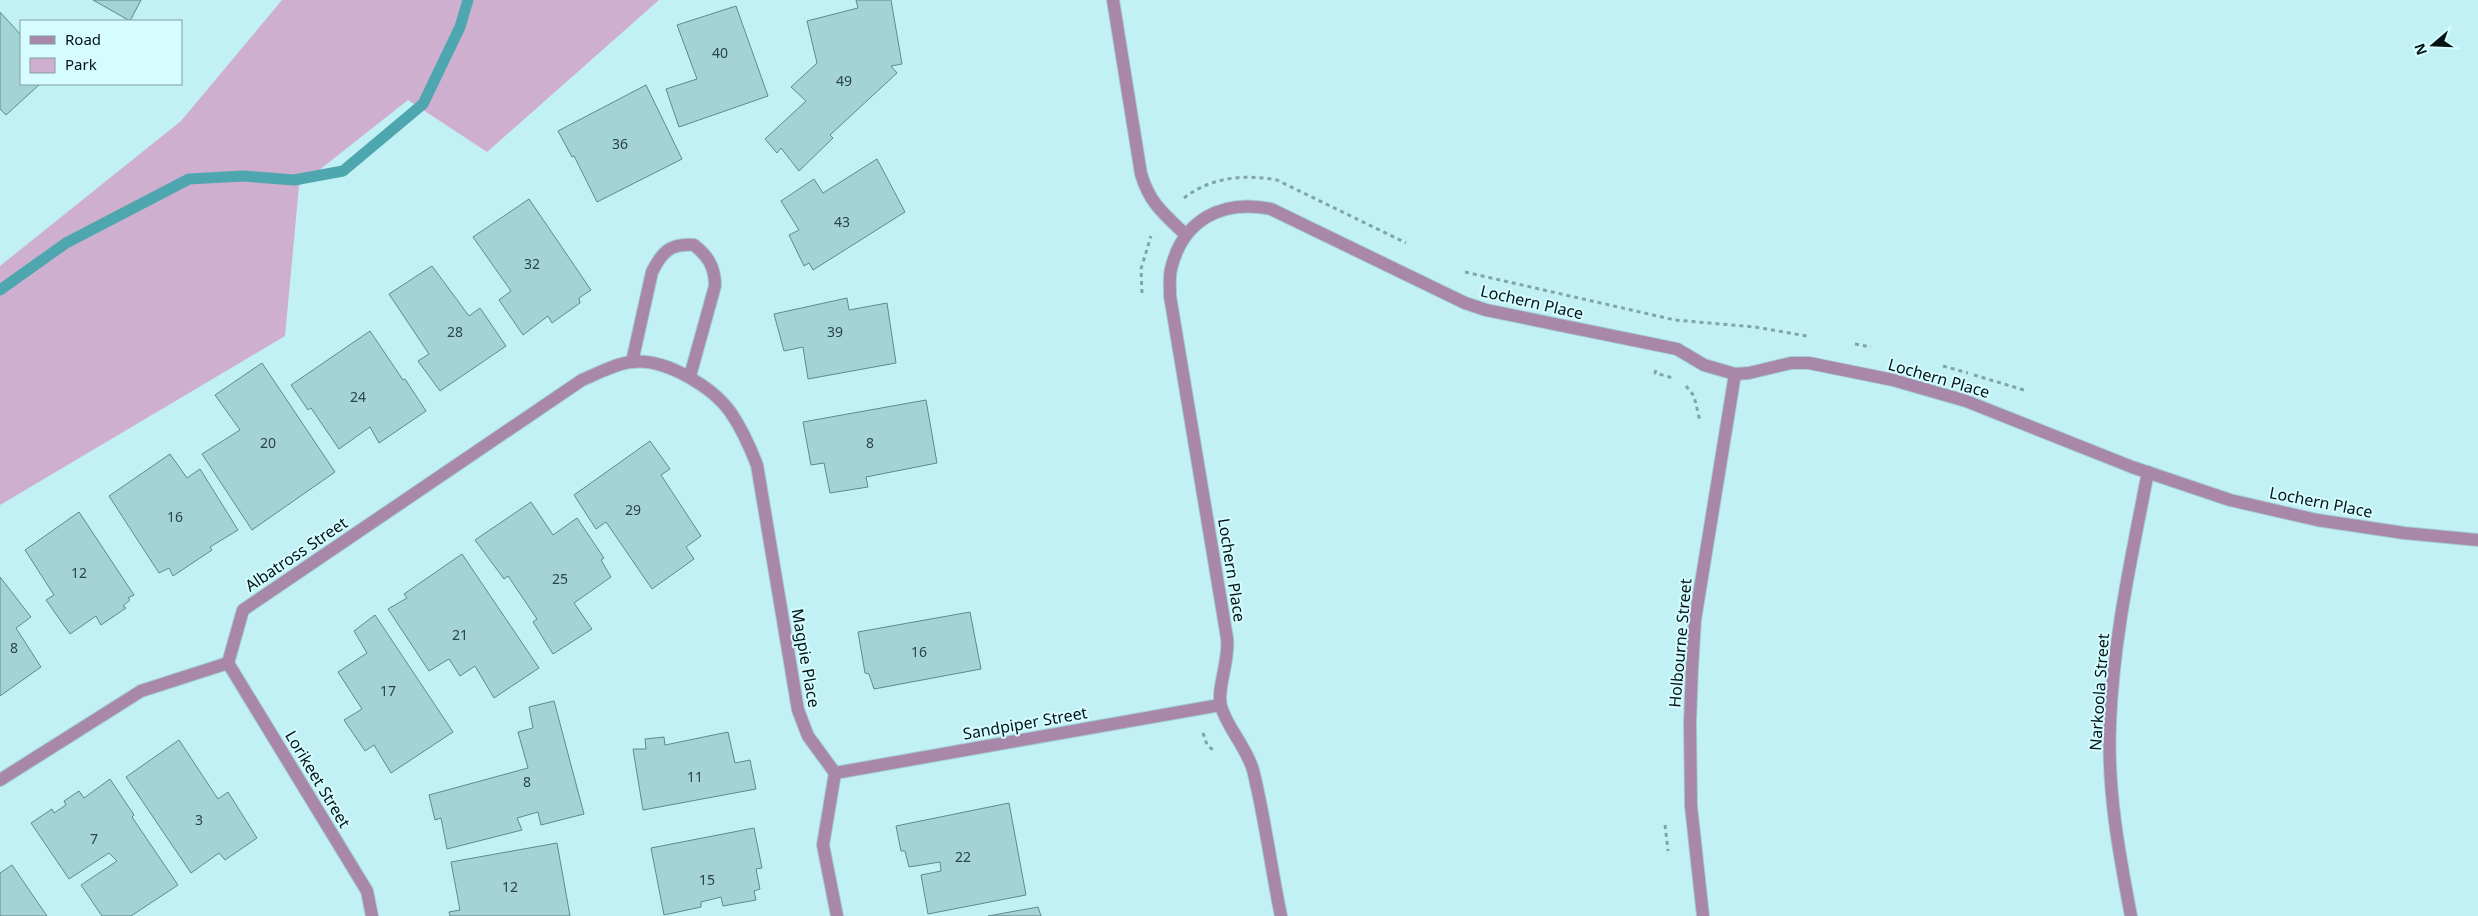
<svg xmlns="http://www.w3.org/2000/svg" width="2478" height="916" font-family="'Noto Sans',sans-serif">
  <rect width="100%" height="100%" fill="#c1f1f5"/>
  <polygon fill="#cfafcf" points="282,0 659,0 487,152 408,100 299,186 285,336 0,505 0,266 181,121"/>
  <g fill="none" stroke-linecap="round" stroke-linejoin="round">
    <polyline stroke="#4ea7ae" stroke-width="11" points="0,290 66,243 189,179 243,176 294,180 343,171 423,104 460,27 468,0"/>
  </g>
  <g fill="#a4d3d7" stroke="#5e8a8e">
    <polygon points="93,0 141,0 130,21"/>
    <polygon points="856,0 891,0 902,64 891,66 897,73 830,135 833,138 799,171 781,148 777,153 765,139 806,101 791,87 817,63 807,21 858,8"/>
    <polygon points="736,6 768,96 679,127 666,89 697,79 677,25"/>
    <polygon points="0,12 21,35 21,84 40,84 6,115 0,109"/>
    <polygon points="646,85 682,159 597,202 574,156 572,157 558,131"/>
    <polygon points="877,159 905,212 813,270 809,263 804,266 789,235 799,230 781,201 814,179 823,193"/>
    <polygon points="529,199 591,290 579,298 580,303 552,323 548,316 523,335 499,300 511,291 473,237"/>
    <polygon points="432,266 469,316 480,308 506,346 440,391 418,361 429,354 389,294"/>
    <polygon points="847,298 849,310 887,303 896,363 808,379 803,347 784,351 774,314"/>
    <polygon points="370,331 403,380 405,379 426,411 379,443 370,427 339,449 311,408 308,410 291,385"/>
    <polygon points="262,363 335,472 252,530 202,454 240,430 215,395"/>
    <polygon points="926,400 937,463 866,477 868,487 830,493 824,463 811,465 803,422"/>
    <polygon points="650,441 670,469 661,475 701,536 686,547 694,559 652,589 606,522 596,529 574,495"/>
    <polygon points="170,454 187,478 200,469 238,530 210,547 212,550 173,576 169,568 159,573 109,496"/>
    <polygon points="531,502 553,535 577,518 604,558 601,560 611,577 574,603 592,629 553,654 533,622 537,619 508,576 504,579 475,540"/>
    <polygon points="79,512 134,595 128,598 130,600 123,606 126,608 101,625 96,616 70,634 46,600 54,595 25,550"/>
    <polygon points="462,554 539,668 494,698 475,666 460,676 449,659 429,671 388,609 407,598 404,594"/>
    <polygon points="0,577 31,617 16,628 41,667 0,696"/>
    <polygon points="970,612 981,669 874,689 869,674 865,673 858,632"/>
    <polygon points="375,615 453,732 391,773 374,745 365,751 344,720 362,709 338,672 367,653 354,631"/>
    <polygon points="554,701 584,814 541,825 538,812 517,818 522,830 447,849 441,818 435,820 429,795 528,768 518,732 533,728 529,707"/>
    <polygon points="728,732 735,763 750,760 756,789 643,810 633,749 646,749 645,739 664,737 665,745"/>
    <polygon points="179,740 218,799 228,792 257,838 225,860 219,853 191,873 126,777"/>
    <polygon points="110,779 134,815 132,817 178,885 131,916 102,916 81,885 117,861 109,853 69,879 31,823 52,809 54,813 66,805 64,801 79,791 84,798"/>
    <polygon points="1009,803 1026,895 928,914 921,875 941,871 940,862 909,867 905,851 901,851 896,826"/>
    <polygon points="754,828 762,868 756,869 760,889 754,891 756,900 723,906 721,897 701,902 701,907 664,915 651,848"/>
    <polygon points="557,843 570,916 450,916 449,912 460,910 451,862"/>
    <polygon points="12,865 47,916 0,916 0,873"/>
    <polygon points="1038,907 1041,916 988,916"/>
  </g>
  <g fill="none" stroke-linecap="round" stroke-linejoin="round">
    <g stroke="#a3ced1" stroke-width="14">
      <g id="minor">
        <path d="M1113,0L1141,174C1150,204 1164,214 1186,235"/>
        <path d="M632,362L652,272C662,252 670,243 694,245C708,256 715,267 715,286L690,376"/>
        <polyline points="228,663 367,891 372,916"/>
        <polyline points="835,773 1220,705"/>
        <path d="M0,780L141,691L228,663L243,610L582,380C597,374 616,363 632,362C665,358 713,387 731,413C742,429 750,447 757,465L798,710L808,736L835,773L823,845L837,916"/>
        <path d="M1281,916C1271,868 1265,818 1253,770C1246,746 1227,728 1221,706C1216,689 1230,661 1227,638L1170,296C1170,287 1169,277 1171,269C1183,219 1223,199 1271,209L1465,303L1486,310L1677,349L1704,365L1735,374L1749,373L1791,363H1809L1893,380L1966,401L2132,467L2230,500L2317,520L2404,533L2478,540"/>
        <polyline points="1703,916 1691,806 1690,723 1692,668 1695,620 1735,374"/>
        <path d="M2131,916C2119,853 2107,789 2110,724C2113,639 2132,555 2148,472"/>
      </g>
    </g>
    <g stroke="#80a5a8" stroke-width="3" stroke-dasharray="4 4" stroke-linecap="butt">
      <path d="M1184,198C1211,177 1244,174 1277,180L1406,243"/>
      <polyline points="1465,272 1675,320 1755,327 1807,336"/>
      <polyline points="1142,293 1141,269 1151,236"/>
      <polyline points="1855,344 1871,347"/>
      <polyline points="1943,366 1968,373"/>
      <polyline points="1656,370 1655,373 1673,378"/>
      <polyline points="1974,375 2024,390"/>
      <polyline points="1686,386 1694,396 1700,421"/>
      <polyline points="1203,733 1207,745 1213,750"/>
      <polyline points="1665,825 1668,851"/>
    </g>
    <use href="#minor" stroke="#a987aa" stroke-width="12"/>
  </g>
  <g text-anchor="middle" dominant-baseline="central" stroke-width="4" stroke-linejoin="round" paint-order="stroke">
    <g font-size="14" fill="#2b4446">
      <text x="720" y="52">40</text>
      <text x="844" y="80">49</text>
      <text x="620" y="143">36</text>
      <text x="842" y="221">43</text>
      <text x="532" y="263">32</text>
      <text x="455" y="331">28</text>
      <text x="835" y="331">39</text>
      <text x="358" y="396">24</text>
      <text x="268" y="442">20</text>
      <text x="870" y="442">8</text>
      <text x="633" y="509">29</text>
      <text x="175" y="516">16</text>
      <text x="79" y="572">12</text>
      <text x="560" y="578">25</text>
      <text x="460" y="634">21</text>
      <text x="14" y="647">8</text>
      <text x="919" y="651">16</text>
      <text x="388" y="690">17</text>
      <text x="695" y="776">11</text>
      <text x="527" y="781">8</text>
      <text x="199" y="819">3</text>
      <text x="94" y="838">7</text>
      <text x="963" y="856">22</text>
      <text x="707" y="879">15</text>
      <text x="510" y="886">12</text>
    </g>
    <g font-size="16" fill="#031415" stroke="#d6fcff">
      <text transform="translate(1532 302) rotate(13)">Lochern Place</text>
      <text transform="translate(1939 378) rotate(16)">Lochern Place</text>
      <text transform="translate(2321 502) rotate(11)">Lochern Place</text>
      <text transform="translate(296 554) rotate(-34)">Albatross Street</text>
      <text transform="translate(1232 570) rotate(81)">Lochern Place</text>
      <text transform="translate(1680 643) rotate(-85)">Holbourne Street</text>
      <text transform="translate(806 658) rotate(80)">Magpie Place</text>
      <text transform="translate(2099 692) rotate(-86)">Narkoola Street</text>
      <text transform="translate(1025 723) rotate(-10)">Sandpiper Street</text>
      <text transform="translate(318 779) rotate(59)">Lorikeet Street</text>
    </g>
  </g>
  <rect x="20" y="20" width="162" height="65" fill="#d6fcff" stroke="#829fa1"/>
  <rect x="30" y="36" width="25" height="8" fill="#a987aa" stroke="#829fa1"/>
  <text x="65" y="45" font-size="15" fill="#031415">Road</text>
  <rect x="30" y="58" width="25" height="15" fill="#cfafcf" stroke="#829fa1"/>
  <text x="65" y="70" font-size="15" fill="#031415">Park</text>
  <g transform="translate(2433 45) rotate(251)" stroke="#d6fcff" stroke-width="4" paint-order="stroke">
  <path d="M0-4L9 19L0 12L-9 19Z" fill="#031415"/>
  <text y="-8" font-size="14" font-weight="bold" text-anchor="middle" fill="#031415">N</text>
  </g>
</svg>
